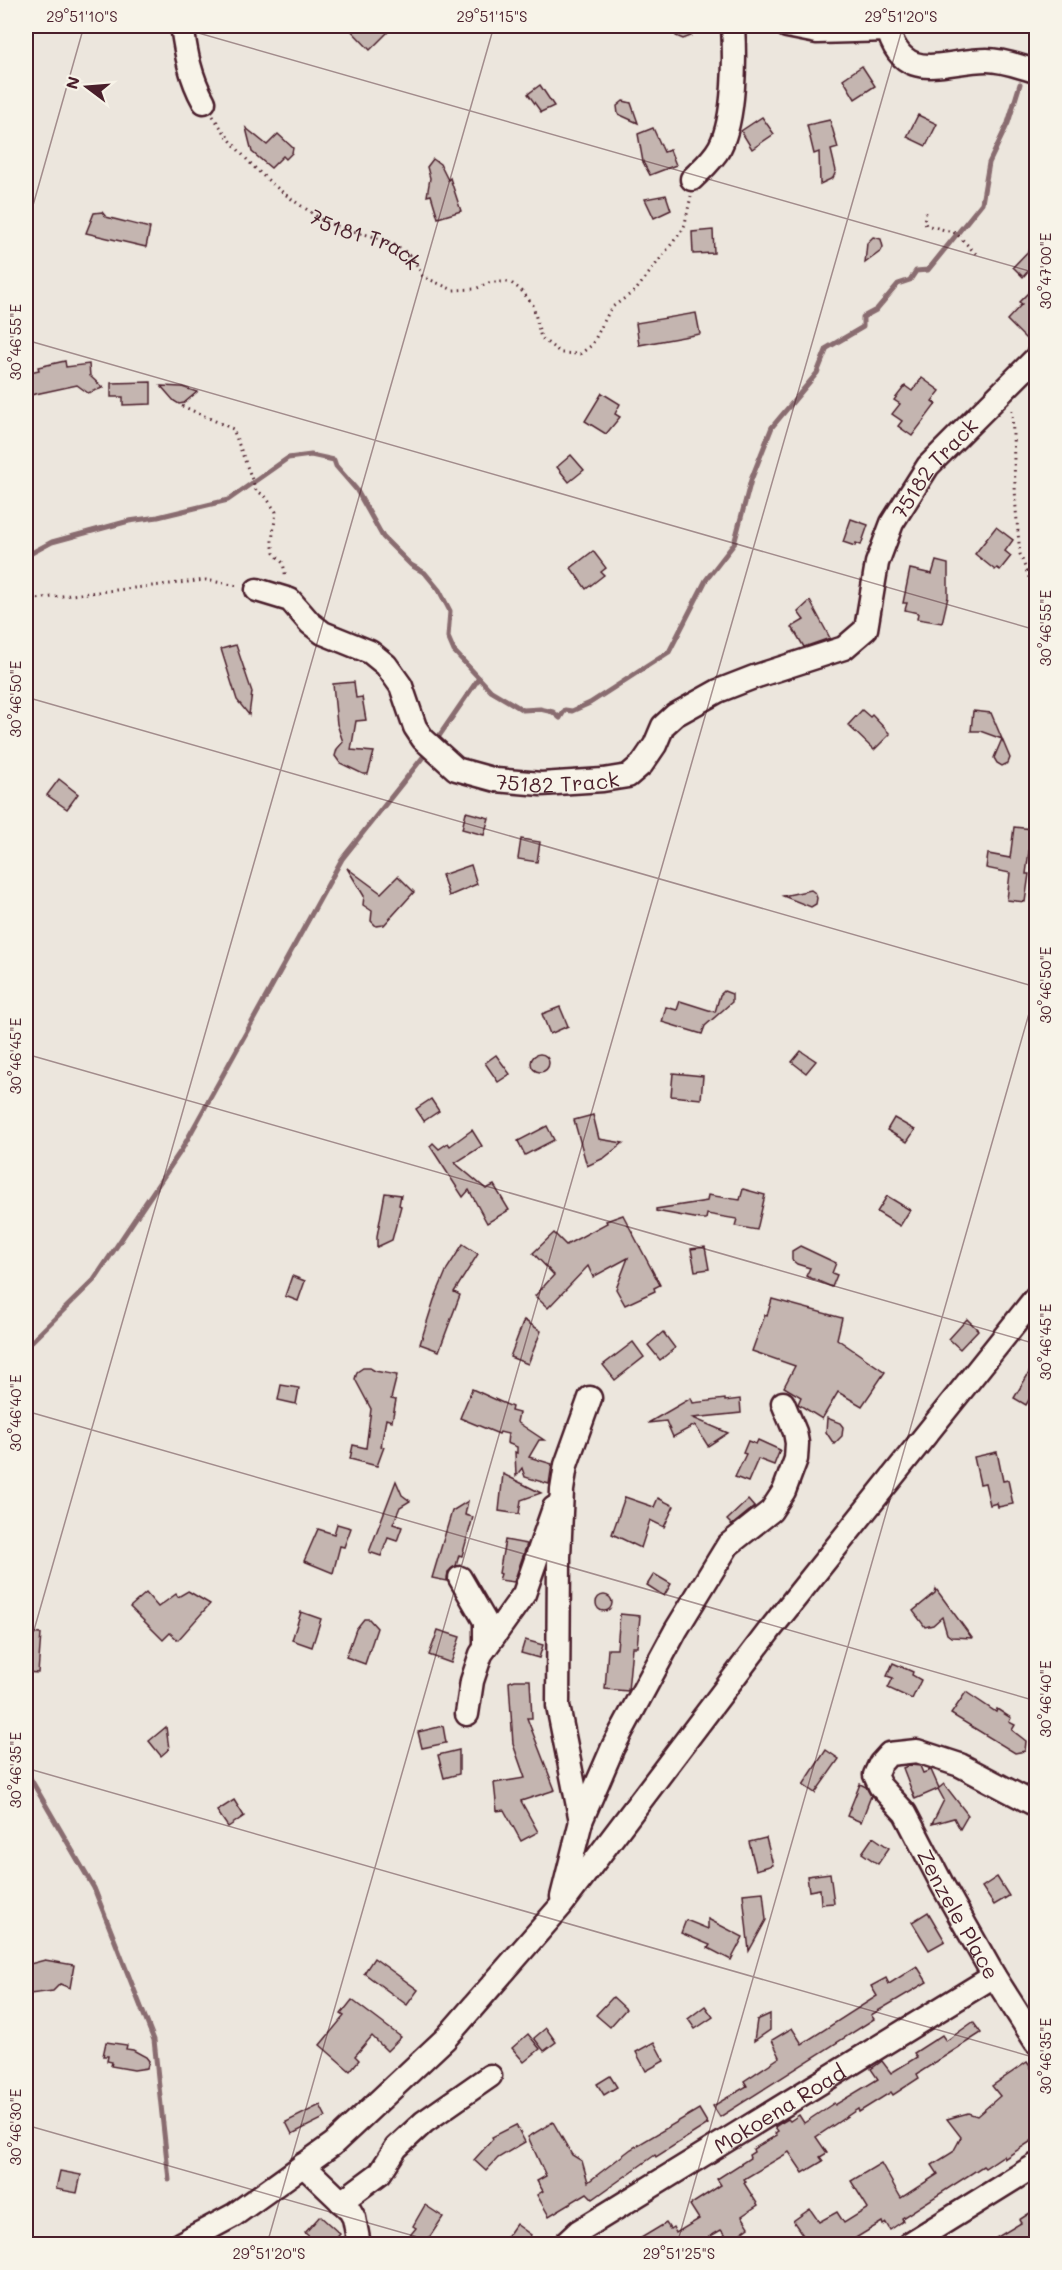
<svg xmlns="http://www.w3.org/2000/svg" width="1062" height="2270" font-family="Mali,sans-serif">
  <rect width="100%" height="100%" fill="#ece6dd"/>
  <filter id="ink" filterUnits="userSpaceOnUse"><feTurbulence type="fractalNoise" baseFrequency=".0167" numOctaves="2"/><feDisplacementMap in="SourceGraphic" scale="12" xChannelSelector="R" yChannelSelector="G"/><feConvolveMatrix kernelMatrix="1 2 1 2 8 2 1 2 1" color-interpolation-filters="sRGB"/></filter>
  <g filter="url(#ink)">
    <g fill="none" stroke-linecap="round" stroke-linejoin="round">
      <g stroke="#896c6f" stroke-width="5">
        <polyline points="26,556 52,542 129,521 158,517 228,500 288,458 311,455 334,460 336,466 356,489 383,537 411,565 425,573 439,590 450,611 448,637 454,651 491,691 523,710 540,709 553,712 560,718 565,710 572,711 590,703 669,652 706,580 734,544 751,480 772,427 817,373 827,348 863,327 863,317 876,310 898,284 910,280 916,271 928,270 982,203 989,163 1008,123 1020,84"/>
        <polyline points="435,742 479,678"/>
        <polyline points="26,1347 94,1280 182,1149 342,859 427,752"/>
        <polyline points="26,1771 94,1888 154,2040 169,2180"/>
      </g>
    </g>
    <g fill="#c4b5b0" stroke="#4a1f2b" stroke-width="1.5">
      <polygon points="347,26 394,26 370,50"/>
      <polygon points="670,26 696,26 691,36 683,39 676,36"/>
      <polygon points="862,66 875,86 855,99 843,79"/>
      <polygon points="540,85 554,106 541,112 528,94"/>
      <polygon points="623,101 631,103 638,123 618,114 617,106"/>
      <polygon points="918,115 937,124 926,146 907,137"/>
      <polygon points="762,117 774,134 752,149 741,131"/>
      <polygon points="830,120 838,148 831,150 836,171 833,178 820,184 819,152 814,154 807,125"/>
      <polygon points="246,128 267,145 278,134 293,148 292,153 286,159 283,156 271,168 252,152"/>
      <polygon points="653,128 664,152 670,150 676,165 650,175 643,162 638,134"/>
      <polygon points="433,159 440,164 448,180 450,178 461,211 438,218 431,195 427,196 430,178 427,167"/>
      <polygon points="666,195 671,210 654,218 645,199"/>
      <polygon points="102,212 106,217 150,228 146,247 86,233 94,213"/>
      <polygon points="713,230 714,253 693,254 692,232"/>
      <polygon points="873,237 881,239 883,247 881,251 865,263 867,243"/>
      <polygon points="1036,243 1036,262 1023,277 1013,267"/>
      <polygon points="1036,289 1036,328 1026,339 1007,320 1022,304 1019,302 1030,291 1032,293"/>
      <polygon points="696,313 700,334 639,345 636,323"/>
      <polygon points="65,361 66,367 89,364 90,376 103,388 88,393 77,385 26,396 26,373 39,370 38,367"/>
      <polygon points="922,378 940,391 932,401 936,404 912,436 898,426 902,421 892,414 900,404 894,400 905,386 912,391"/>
      <polygon points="151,382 151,404 123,405 123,397 111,397 111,383"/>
      <polygon points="161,386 182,387 197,392 184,403 179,404 174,401"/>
      <polygon points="602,393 620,404 615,414 620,417 606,434 585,421"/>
      <polygon points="571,455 584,470 569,482 557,467"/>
      <polygon points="851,519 868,525 861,545 856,543 855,546 843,542"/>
      <polygon points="996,527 1013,540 1005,551 1011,556 1000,570 997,568 995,570 975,554"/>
      <polygon points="593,551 606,568 601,572 604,575 586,589 571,568"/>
      <polygon points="936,561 948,564 948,597 942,623 917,619 918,613 905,610 907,603 903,603 910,569 932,574"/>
      <polygon points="810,601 830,638 804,647 792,627 804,620 798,612"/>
      <polygon points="236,645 252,692 249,715 237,700 221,649"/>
      <polygon points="354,682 356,698 362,697 366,720 356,721 351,750 374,752 368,774 363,774 340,763 335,756 337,749 343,742 337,724 333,684"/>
      <polygon points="862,710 870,717 872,715 890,734 874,750 848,725"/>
      <polygon points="973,711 991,713 1010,758 1008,763 1002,766 997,763 994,758 1002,739 980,731 971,731"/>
      <polygon points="59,779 78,794 67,809 47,795"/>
      <polygon points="466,812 489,818 484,835 462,829"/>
      <polygon points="1014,827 1032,829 1026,874 1029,874 1025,902 1007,900 1010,873 986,868 988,854 1010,858"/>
      <polygon points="521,839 540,842 537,862 518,859"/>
      <polygon points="471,865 477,884 449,896 442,875"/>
      <polygon points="347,868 381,893 398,876 414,892 384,925 376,926 371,921 372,911 363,905 364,896"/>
      <polygon points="811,890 815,893 817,898 816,904 811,907 783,896"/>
      <polygon points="724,991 732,994 732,1002 705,1026 702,1034 662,1022 666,1007 677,1010 680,1001 715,1012 720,995"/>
      <polygon points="560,1007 568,1026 550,1034 542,1014"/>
      <polygon points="801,1051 816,1061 806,1073 792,1062"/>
      <circle cx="540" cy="1063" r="9"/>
      <polygon points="496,1055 510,1074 498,1082 485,1063"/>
      <polygon points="673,1073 703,1076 701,1099 671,1096"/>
      <polygon points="431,1099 439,1111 424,1121 416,1109"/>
      <polygon points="593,1115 599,1139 623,1143 604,1158 587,1166 574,1120"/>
      <polygon points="894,1118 915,1130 907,1142 887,1130"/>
      <polygon points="547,1126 554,1140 525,1155 518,1141"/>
      <polygon points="472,1130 482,1146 455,1163 486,1189 494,1185 509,1210 487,1223 469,1190 463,1197 430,1146 433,1143 439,1149 448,1143 450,1146"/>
      <polygon points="743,1189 765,1195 757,1230 735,1226 737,1219 707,1214 706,1219 700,1219 656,1211 656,1209 707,1201 708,1195 740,1200"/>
      <polygon points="385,1193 401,1195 399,1205 401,1206 392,1240 377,1247 377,1236"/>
      <polygon points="887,1196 910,1210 900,1226 877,1212"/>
      <polygon points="623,1215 660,1285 654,1288 655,1291 625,1305 616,1289 628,1258 593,1277 588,1266 548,1308 535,1296 554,1275 533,1253 554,1233 566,1245 607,1223 606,1221"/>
      <polygon points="463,1244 478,1254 454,1292 460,1295 439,1351 420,1344 434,1300 447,1269"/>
      <polygon points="800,1246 836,1263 832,1273 837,1275 832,1287 806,1276 810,1268 797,1264 792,1260 792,1251"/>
      <polygon points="705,1247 709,1269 695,1271 691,1249"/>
      <polygon points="292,1276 305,1281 298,1301 285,1296"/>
      <polygon points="772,1299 842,1318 837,1339 885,1372 862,1406 838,1392 822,1419 798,1404 801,1397 784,1387 795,1366 752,1351 765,1315 767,1316"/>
      <polygon points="967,1319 978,1330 960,1349 949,1339"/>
      <polygon points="524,1320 541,1331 528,1364 510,1357"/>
      <polygon points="663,1332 675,1348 660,1360 648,1345"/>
      <polygon points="633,1342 644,1357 615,1380 603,1365"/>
      <polygon points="1036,1361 1036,1388 1026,1405 1014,1398"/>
      <polygon points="363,1368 370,1368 375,1371 397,1375 391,1399 396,1400 392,1421 386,1419 381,1446 384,1447 377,1466 350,1459 353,1445 366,1448 371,1409 355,1379 357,1372"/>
      <polygon points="281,1385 299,1388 296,1404 278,1400"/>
      <polygon points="472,1389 512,1407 511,1411 519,1413 517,1422 544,1440 539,1440 529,1457 552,1464 549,1484 525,1477 522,1468 516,1476 515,1452 517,1453 517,1447 507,1443 508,1434 500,1432 499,1434 460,1418"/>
      <polygon points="691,1398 693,1403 725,1399 725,1401 740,1399 741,1413 693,1418 728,1433 708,1446 695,1425 673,1437 666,1421 648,1423"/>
      <polygon points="827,1418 840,1423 843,1427 842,1436 834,1444 826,1432"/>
      <polygon points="758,1440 780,1450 774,1465 758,1459 748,1482 735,1477 746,1454 743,1453 748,1441 756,1444"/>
      <polygon points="997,1452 1003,1481 1008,1480 1013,1504 998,1507 997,1503 990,1505 985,1483 980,1484 974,1457"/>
      <polygon points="503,1474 541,1493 521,1500 519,1514 499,1511"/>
      <polygon points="396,1481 402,1495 410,1501 400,1507 393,1524 402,1527 397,1541 388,1538 381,1556 369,1552"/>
      <polygon points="625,1497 654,1507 658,1498 674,1506 664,1527 650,1520 641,1548 612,1534"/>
      <polygon points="748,1500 754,1507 732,1525 727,1520"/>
      <polygon points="468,1501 465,1515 473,1517 462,1556 459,1555 456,1566 448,1572 447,1581 432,1578 452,1511"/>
      <polygon points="337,1524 351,1528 344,1547 340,1546 333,1573 304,1561 318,1529 334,1534"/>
      <polygon points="505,1540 527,1544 514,1582 499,1580 501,1574 499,1573"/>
      <polygon points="654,1574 671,1584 664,1596 647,1585"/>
      <polygon points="936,1589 972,1638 951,1637 947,1634 942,1617 933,1625 925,1627 913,1611 935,1593"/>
      <polygon points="188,1591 210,1604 178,1640 170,1633 163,1640 130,1607 146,1593 158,1607 176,1594 178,1597"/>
      <circle cx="604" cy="1603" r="8"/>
      <polygon points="301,1612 321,1619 312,1647 292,1640"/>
      <polygon points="620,1614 640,1616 637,1647 632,1647 628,1691 605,1689 608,1649 617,1649"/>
      <polygon points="364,1619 369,1619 377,1628 365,1664 346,1657 356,1629"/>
      <polygon points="438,1630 460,1637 451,1663 429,1655"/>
      <polygon points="26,1633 41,1634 38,1673 26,1672"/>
      <polygon points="525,1640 543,1645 539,1658 521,1653"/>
      <polygon points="893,1663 913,1672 912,1675 921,1680 912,1699 888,1688 893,1678 887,1676"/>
      <polygon points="515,1680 530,1680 532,1718 527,1718 555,1790 521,1801 538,1832 521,1841 504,1810 497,1811 494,1783 525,1778 513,1744 509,1682"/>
      <polygon points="966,1692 996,1712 997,1709 1011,1718 1009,1722 1015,1725 1012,1730 1026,1741 1025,1751 1015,1753 951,1714"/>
      <polygon points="443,1726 446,1743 422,1748 418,1732"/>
      <polygon points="166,1727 169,1749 161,1756 149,1741"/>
      <polygon points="459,1750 459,1774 444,1778 438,1755"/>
      <polygon points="826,1750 839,1759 815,1793 803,1785"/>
      <polygon points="910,1765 920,1766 923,1773 931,1770 939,1788 944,1784 968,1815 960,1829 954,1818 932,1824 944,1800 938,1789 915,1799 903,1768"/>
      <polygon points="860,1784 866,1787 871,1796 861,1822 847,1816"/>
      <polygon points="234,1800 244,1816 228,1827 217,1811"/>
      <polygon points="873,1837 889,1848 878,1864 862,1853"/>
      <polygon points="766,1838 773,1865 756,1870 749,1842"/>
      <polygon points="830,1873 834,1903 821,1904 820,1889 809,1891 807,1876"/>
      <polygon points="997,1877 1009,1896 994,1905 982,1887"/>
      <polygon points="763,1892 766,1920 749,1951 743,1894"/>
      <polygon points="928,1912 945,1941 929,1950 912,1922"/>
      <polygon points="708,1919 743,1937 731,1960 708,1948 710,1945 681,1933 686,1920 708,1929"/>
      <polygon points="374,1958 418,1990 407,2005 364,1973"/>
      <polygon points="45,1960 74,1965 70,1988 60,1984 53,1991 30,1994 30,1984 26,1986 26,1965"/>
      <polygon points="917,1966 927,1982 871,2015 874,2019 720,2117 713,2106 747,2086 744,2081 780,2057 772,2040 792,2028 802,2044 877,1996 871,1986 886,1978 889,1984"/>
      <polygon points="613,1997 626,2009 610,2027 596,2015"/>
      <polygon points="352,2000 401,2037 387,2051 372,2036 355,2056 359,2060 350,2071 320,2045 344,2016 341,2014"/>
      <polygon points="705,2006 713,2017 695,2029 688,2019"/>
      <polygon points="770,2014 770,2030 754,2041 757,2020"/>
      <polygon points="973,2022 981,2033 917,2074 919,2078 893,2095 891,2092 859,2112 858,2109 816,2137 827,2153 820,2157 823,2161 803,2173 789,2152 744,2179 746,2182 744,2183 758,2205 742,2216 749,2227 730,2241 721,2230 697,2244 631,2244 666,2223 670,2229 673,2227 676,2233 699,2219 690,2205 721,2185 717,2179 750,2158 749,2155 754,2152 753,2149 777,2135 775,2133 778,2131 775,2127 781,2123 788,2119 790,2121 799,2115 804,2123 834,2103 835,2105 878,2079 871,2069 882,2061 891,2073 917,2057 914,2053 942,2035 946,2041"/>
      <polygon points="546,2028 556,2042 544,2051 534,2038"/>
      <polygon points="528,2034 540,2049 524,2062 512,2048"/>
      <polygon points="106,2042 127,2045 126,2049 133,2050 146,2057 149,2061 147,2068 134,2070 111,2066 112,2062 107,2061 108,2056 103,2056"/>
      <polygon points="654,2042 664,2061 646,2071 636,2052"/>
      <polygon points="1027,2062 1036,2075 1036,2138 1004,2159 1003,2156 985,2168 983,2166 902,2218 903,2221 890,2230 886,2223 883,2225 882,2222 846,2244 809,2244 793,2221 810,2209 819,2222 837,2212 844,2223 868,2208 851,2181 881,2163 901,2198 938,2174 932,2165 953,2152 961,2137 947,2119 968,2113 977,2116 1000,2096 992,2086"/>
      <polygon points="610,2076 617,2087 604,2095 597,2084"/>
      <polygon points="320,2105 326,2117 292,2134 286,2122"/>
      <polygon points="699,2109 708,2124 656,2157 655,2155 593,2199 587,2193 549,2216 537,2195 543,2191 537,2181 546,2176 528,2137 553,2122 572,2155 582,2161 588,2182 631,2149"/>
      <polygon points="516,2125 525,2142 498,2158 486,2171 474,2160 493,2139 492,2137"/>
      <polygon points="60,2171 81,2175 77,2193 56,2189"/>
      <polygon points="425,2205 443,2217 425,2244 403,2244 416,2228 413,2226"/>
      <polygon points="1036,2209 1036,2231 1016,2244 986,2244 1021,2223 1019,2220"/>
      <polygon points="320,2216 340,2234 331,2244 318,2244 305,2233"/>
      <polygon points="516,2224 531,2235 525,2244 502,2244"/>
    </g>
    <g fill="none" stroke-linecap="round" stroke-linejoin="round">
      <g stroke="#4a1f2b" stroke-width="27">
        <g id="minor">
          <path d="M182,26C186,53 190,77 204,102"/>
          <polyline points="787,26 817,32 889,30"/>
          <path d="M887,26C902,87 944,60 987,60C1004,60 1020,67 1036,71"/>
          <path d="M692,179C702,169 713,160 720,147C735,118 735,59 733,26"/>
          <path id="s2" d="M257,590L290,600L310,623L323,633L370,652L386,665L401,686L415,727L423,739L456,769L496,780L541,784L603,780L628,776L642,764L655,745L663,726L675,715L718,691L754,677L844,648L866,629L877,563L892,523L928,466L1036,358"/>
          <polyline points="460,1578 485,1621 485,1648"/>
          <polyline points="467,1714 472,1681 481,1654 524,1594 554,1508"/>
          <path id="s3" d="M1036,1805L960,1765L917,1751L889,1754L880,1764L875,1775L880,1786L905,1813L943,1886L994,1976L1036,2042"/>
          <polyline points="581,1821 558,1706 559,1557 562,1490 566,1465 590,1398"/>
          <polyline points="562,1897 581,1821 613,1747 676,1630 728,1545 771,1511 784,1491 796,1459 797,1443 795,1432 783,1403"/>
          <polyline points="303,2165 349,2209 354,2218 359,2244"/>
          <polyline points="341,2202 380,2173 396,2148 424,2122 490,2076"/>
          <polyline points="180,2244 234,2215 333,2144 445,2039 560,1907 769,1631 1036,1297"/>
          <path id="s4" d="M565,2244L579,2231L994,1976"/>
          <polyline points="909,2244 1036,2165"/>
        </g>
      </g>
      <g stroke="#4a1f2b" stroke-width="3" stroke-dasharray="1.5 4.5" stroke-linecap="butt">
        <path id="s1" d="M213,116C237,153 267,183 303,207C311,212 318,218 326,222C361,238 407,234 422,276L453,290L475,289L491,282H510L521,290L533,305L541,338L561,353L580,354L592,345L611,308L636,290L684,228L691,196"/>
        <polyline points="926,212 924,221 926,225 956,233 977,255"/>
        <polyline points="182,406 233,429 256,490 266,497 276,512 272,541 274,553 283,563 286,578"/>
        <polyline points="1012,410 1016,510 1020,554 1036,596"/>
        <polyline points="26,600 206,580 238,586"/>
      </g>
      <use href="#minor" stroke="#f7f3e8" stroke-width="22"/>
    </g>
  </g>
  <path fill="none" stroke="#4a1f2b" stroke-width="1.5" stroke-opacity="0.45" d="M174,26L1036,273M26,230L84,26M26,340L1036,630M26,697L1036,987M26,1054L1036,1344M26,1411L1036,1701M26,1658L494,26M26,1768L1036,2058M26,2125L442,2244M267,2244L903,26M677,2244L1036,989"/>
  <g text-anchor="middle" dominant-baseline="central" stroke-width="5" stroke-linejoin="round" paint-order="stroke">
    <g font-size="21" fill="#4a1f2b" stroke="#f7f3e8">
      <text stroke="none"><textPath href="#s1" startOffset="200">75181 Track</textPath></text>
      <text stroke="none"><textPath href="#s2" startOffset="924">75182 Track</textPath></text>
      <text stroke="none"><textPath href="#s2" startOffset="384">75182 Track</textPath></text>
      <text stroke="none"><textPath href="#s3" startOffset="348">Zenzele Place</textPath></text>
      <text stroke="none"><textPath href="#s4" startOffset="254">Mokoena Road</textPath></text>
    </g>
  </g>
  <rect width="1062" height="2270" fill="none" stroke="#f7f3e8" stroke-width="66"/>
  <g transform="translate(87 87) rotate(286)" stroke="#f7f3e8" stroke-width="4.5" paint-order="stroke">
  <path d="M0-4.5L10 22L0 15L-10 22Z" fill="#4a1f2b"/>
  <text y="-9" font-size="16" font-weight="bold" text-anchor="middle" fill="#4a1f2b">N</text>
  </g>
  <rect x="33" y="33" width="996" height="2204" fill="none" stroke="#4a1f2b" stroke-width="2"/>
  <g font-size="15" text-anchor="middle" fill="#4a1f2b">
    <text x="82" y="22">29°51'10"S</text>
    <text x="492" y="22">29°51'15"S</text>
    <text x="901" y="22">29°51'20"S</text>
    <text transform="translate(1046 271) rotate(-90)" y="5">30°47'00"E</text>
    <text transform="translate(16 342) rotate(-90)" y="5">30°46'55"E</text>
    <text transform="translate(1046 628) rotate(-90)" y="5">30°46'55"E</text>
    <text transform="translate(16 699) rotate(-90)" y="5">30°46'50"E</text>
    <text transform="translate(1046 985) rotate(-90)" y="5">30°46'50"E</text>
    <text transform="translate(16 1056) rotate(-90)" y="5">30°46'45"E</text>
    <text transform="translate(1046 1342) rotate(-90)" y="5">30°46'45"E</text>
    <text transform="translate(16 1413) rotate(-90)" y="5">30°46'40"E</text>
    <text transform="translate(1046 1699) rotate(-90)" y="5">30°46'40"E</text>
    <text transform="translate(16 1770) rotate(-90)" y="5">30°46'35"E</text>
    <text transform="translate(1046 2056) rotate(-90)" y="5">30°46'35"E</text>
    <text transform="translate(16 2127) rotate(-90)" y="5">30°46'30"E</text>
    <text x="269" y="2259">29°51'20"S</text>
    <text x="679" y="2259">29°51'25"S</text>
  </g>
</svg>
